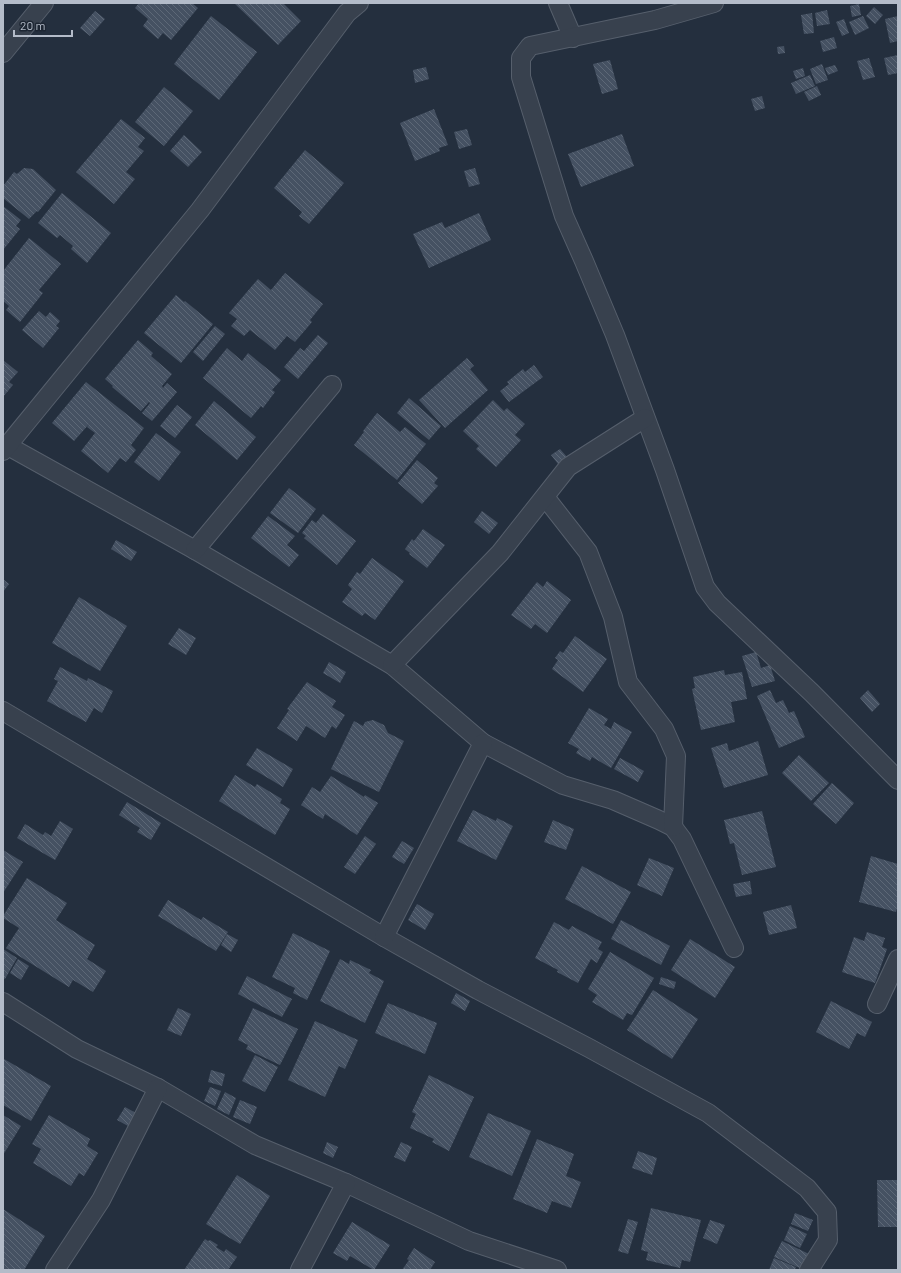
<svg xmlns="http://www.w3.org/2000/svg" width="901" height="1273" font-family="Barlow,sans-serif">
  <defs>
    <pattern id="building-back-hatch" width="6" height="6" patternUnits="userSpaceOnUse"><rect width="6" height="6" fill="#455162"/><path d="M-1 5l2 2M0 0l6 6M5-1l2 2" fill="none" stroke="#5d6877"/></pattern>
  </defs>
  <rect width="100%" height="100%" fill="#242f3e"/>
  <g fill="url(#building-back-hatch)">
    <polygon points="139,3 192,3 198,8 171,40 163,33 158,39 143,26 148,19 135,8"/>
    <polygon points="234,3 283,3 301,21 278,45"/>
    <polygon points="859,4 861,15 852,17 850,6"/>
    <polygon points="874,7 883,15 875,24 866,16"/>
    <polygon points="827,10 830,24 817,26 815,13"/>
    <polygon points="95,11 105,19 90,36 80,28"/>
    <polygon points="812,13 814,33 804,34 801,15"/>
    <polygon points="211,16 257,52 219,100 174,64"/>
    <polygon points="863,16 869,28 855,35 849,22"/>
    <polygon points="898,16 898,41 890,43 885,19"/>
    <polygon points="844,19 849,33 842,36 836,22"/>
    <polygon points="834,37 837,48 823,52 820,41"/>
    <polygon points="784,46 785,53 778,54 777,47"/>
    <polygon points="898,55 898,73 888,75 884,58"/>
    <polygon points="869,58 875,77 863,80 857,61"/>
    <polygon points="610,60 618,89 602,94 593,64"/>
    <polygon points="822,64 828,80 816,84 810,69"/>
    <polygon points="835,65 838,71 828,75 825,68"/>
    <polygon points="426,67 429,79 415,83 413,70"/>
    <polygon points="803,68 805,76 796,79 793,71"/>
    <polygon points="810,75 815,86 796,94 791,83"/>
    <polygon points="817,86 821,95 809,101 804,92"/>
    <polygon points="164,87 193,111 164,146 135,122"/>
    <polygon points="762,96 765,108 755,111 751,99"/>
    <polygon points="434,109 448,145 439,148 440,151 415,161 400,123"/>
    <polygon points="121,119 145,138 138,147 144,151 126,172 135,179 114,204 76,172"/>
    <polygon points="467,129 472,145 459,149 454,132"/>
    <polygon points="622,134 634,166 581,187 568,154"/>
    <polygon points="184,135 202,152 188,167 170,151"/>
    <polygon points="305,150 344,183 309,224 299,216 302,212 274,188"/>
    <polygon points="24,168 33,169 56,190 38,212 37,211 29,219 3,198 3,186 14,172 17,174"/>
    <polygon points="475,168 480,184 469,187 464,171"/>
    <polygon points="62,193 111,233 87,263 71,249 73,246 60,235 57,238 38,223"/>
    <polygon points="3,206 21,220 16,226 20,229 3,250"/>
    <polygon points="479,213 491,240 429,268 413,234 442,222 445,228"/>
    <polygon points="29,238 61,264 39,290 43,293 20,322 6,310 9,306 3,301 3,271"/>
    <polygon points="285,273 323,304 310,320 312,322 295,342 287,336 275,350 250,330 244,336 231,326 237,319 229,313 258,279 271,290"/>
    <polygon points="176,295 184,302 185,301 213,324 181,363 144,333"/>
    <polygon points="39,311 46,317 50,312 60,321 56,326 59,328 43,348 22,330"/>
    <polygon points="215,326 225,334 203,361 193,352"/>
    <polygon points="318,335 328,343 298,379 284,367 300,348 304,351"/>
    <polygon points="138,340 153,353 151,356 172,374 162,386 163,388 167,383 177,392 152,421 142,413 150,403 149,402 141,411 112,387 113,386 105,379"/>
    <polygon points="227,348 242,361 248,353 281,380 272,390 275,392 263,408 261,406 251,418 203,378"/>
    <polygon points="467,358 474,366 470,369 488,390 445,428 419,400"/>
    <polygon points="3,360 18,372 9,382 13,385 3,397"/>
    <polygon points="534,365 543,377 509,402 500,391 509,384 507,382 523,369 525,372"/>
    <polygon points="86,382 144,428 131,445 136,450 126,462 120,458 108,473 81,451 95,433 87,427 90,423 74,441 52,423"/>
    <polygon points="409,398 441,426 429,440 397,413"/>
    <polygon points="493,400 504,411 507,408 525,424 515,435 521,440 496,467 476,449 479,446 463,431"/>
    <polygon points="214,401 256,437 237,460 195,425"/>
    <polygon points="177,405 192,417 175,438 160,426"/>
    <polygon points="377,413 400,432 405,427 426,444 397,480 354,445 364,432 363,431"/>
    <polygon points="156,433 181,452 159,481 134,462"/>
    <polygon points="560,449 567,457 558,464 551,455"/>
    <polygon points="417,460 438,478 434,483 438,486 422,504 398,483"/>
    <polygon points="289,488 316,509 298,533 270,513"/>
    <polygon points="482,511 498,523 489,534 474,522"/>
    <polygon points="323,514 356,541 337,565 304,538 306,536 302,533 312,520 316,523"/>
    <polygon points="268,516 295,536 287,545 299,555 289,567 251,538"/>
    <polygon points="423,529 445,545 427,568 409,554 410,553 405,549 412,539 414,541"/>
    <polygon points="116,540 137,552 131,561 111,549"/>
    <polygon points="372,558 404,581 375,620 365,613 362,616 342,602 352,589 348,585 357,572 360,574"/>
    <polygon points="3,579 9,584 3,592"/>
    <polygon points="547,581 571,600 547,633 535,624 531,629 511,615 537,582 543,587"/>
    <polygon points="79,597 127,626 100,671 52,643"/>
    <polygon points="179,628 196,638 186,655 168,644"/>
    <polygon points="575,636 607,659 583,692 552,669 558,660 555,658 560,651 563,653"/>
    <polygon points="756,652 761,668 770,665 775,681 752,687 742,656"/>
    <polygon points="329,662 346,672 340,683 323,673"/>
    <polygon points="60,667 87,681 88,678 113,691 102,713 94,708 86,722 47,701 58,681 54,679"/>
    <polygon points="724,670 725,675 742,672 747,699 731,702 735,722 701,730 692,689 695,688 693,677"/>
    <polygon points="307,682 336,701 332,707 345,715 336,729 332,726 325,738 306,726 297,741 277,728 289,710 287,709"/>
    <polygon points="770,690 776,703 783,700 789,713 794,711 805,737 779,748 757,696"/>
    <polygon points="868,690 880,704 872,712 860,698"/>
    <polygon points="589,708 608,719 604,725 611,729 614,722 632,732 611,768 592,757 590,761 576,753 579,749 568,743"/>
    <polygon points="373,720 384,725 388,733 404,741 379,792 331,769 354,721 363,726 365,722"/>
    <polygon points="758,741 768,775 724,788 711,748 727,743 729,751"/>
    <polygon points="257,748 293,769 283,787 246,765"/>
    <polygon points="799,755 829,783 811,801 782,773"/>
    <polygon points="620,758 644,771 638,782 614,769"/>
    <polygon points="235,775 255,787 257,784 282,799 280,803 290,809 275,835 219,801"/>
    <polygon points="331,776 364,797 365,795 378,803 357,835 325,814 323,819 301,805 312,787 320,792"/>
    <polygon points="832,783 854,803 836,824 813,804"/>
    <polygon points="127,802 161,823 151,840 137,832 140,828 119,815"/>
    <polygon points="473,810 496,821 497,818 513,826 496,860 457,841"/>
    <polygon points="762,811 776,867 742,875 734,843 730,844 724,820"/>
    <polygon points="553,820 574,829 566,850 544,842"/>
    <polygon points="60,821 73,829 55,860 17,838 25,824 43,835 45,832 51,836"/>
    <polygon points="365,836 376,844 355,874 344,867"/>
    <polygon points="402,841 414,848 404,864 392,857"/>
    <polygon points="3,850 23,862 3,893"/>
    <polygon points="871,856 898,864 897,876 898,876 898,904 896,912 859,902"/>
    <polygon points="649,858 674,868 662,896 637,885"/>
    <polygon points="582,866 631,892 613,924 565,899"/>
    <polygon points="27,878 67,903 56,920 95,945 87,959 106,971 93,992 73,980 69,987 6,948 19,928 3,918 3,916"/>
    <polygon points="750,881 752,894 736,897 733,884"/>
    <polygon points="168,900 201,920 203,917 228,932 216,951 158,916"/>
    <polygon points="417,904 434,914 425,930 408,920"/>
    <polygon points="791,905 797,928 769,935 763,912"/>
    <polygon points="621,920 670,946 661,965 611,939"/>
    <polygon points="554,922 569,930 572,926 602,942 598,949 603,952 597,963 591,959 578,983 557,972 558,970 535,958"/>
    <polygon points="867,932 885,938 882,947 887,949 875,983 842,972 854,937 864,941"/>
    <polygon points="293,933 330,951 307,1000 293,993 295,988 272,977"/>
    <polygon points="227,934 238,940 231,952 221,945"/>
    <polygon points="690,939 735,967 715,998 671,970"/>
    <polygon points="3,949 17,958 5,979 3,978"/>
    <polygon points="610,952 654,978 632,1015 627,1013 623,1020 592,1002 597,995 588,989"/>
    <polygon points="18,959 29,966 21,980 10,973"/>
    <polygon points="340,959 349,964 350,960 371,970 369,973 384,981 365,1023 320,1001"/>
    <polygon points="247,976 292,999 282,1017 238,994"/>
    <polygon points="661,977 676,982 674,989 659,984"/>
    <polygon points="653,990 698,1019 672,1059 627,1030"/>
    <polygon points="456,993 470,1001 465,1011 451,1003"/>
    <polygon points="831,1001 872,1022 865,1037 857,1033 849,1049 816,1032"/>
    <polygon points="388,1003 437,1023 425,1054 375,1033"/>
    <polygon points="178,1008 191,1014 181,1036 167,1030"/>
    <polygon points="253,1008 298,1029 280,1065 246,1049 248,1045 238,1040"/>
    <polygon points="315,1021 358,1040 345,1069 339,1066 325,1097 288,1080"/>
    <polygon points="255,1055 278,1067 265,1092 242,1081"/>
    <polygon points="3,1059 4,1059 51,1086 31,1121 3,1105"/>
    <polygon points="211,1070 225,1074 222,1086 208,1082"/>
    <polygon points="429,1075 474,1097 449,1151 432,1142 434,1139 410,1128 416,1114 412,1112"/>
    <polygon points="210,1087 221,1091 215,1106 204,1101"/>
    <polygon points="225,1092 236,1098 229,1115 217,1109"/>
    <polygon points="240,1100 257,1107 250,1124 233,1117"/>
    <polygon points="125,1107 136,1113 128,1126 117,1120"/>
    <polygon points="488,1113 531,1131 512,1176 469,1157"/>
    <polygon points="3,1115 21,1126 3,1155"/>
    <polygon points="49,1115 90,1139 87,1146 98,1153 84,1176 79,1173 71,1186 33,1163 41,1149 32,1144"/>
    <polygon points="537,1139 574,1154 566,1176 581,1182 571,1208 552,1201 547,1213 513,1199"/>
    <polygon points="327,1142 338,1147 333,1158 323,1153"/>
    <polygon points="401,1142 412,1147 405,1162 394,1157"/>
    <polygon points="638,1151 657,1158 652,1175 632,1168"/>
    <polygon points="237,1175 270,1196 240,1244 206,1224"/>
    <polygon points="877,1180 898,1180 898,1227 878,1227"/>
    <polygon points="651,1208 701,1220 690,1262 682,1260 680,1268 646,1260 648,1252 641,1250"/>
    <polygon points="3,1209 45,1236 24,1270 3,1270"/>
    <polygon points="795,1213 813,1220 808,1231 791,1224"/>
    <polygon points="628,1219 638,1222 628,1254 618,1251"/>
    <polygon points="710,1220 725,1225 717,1244 703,1238"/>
    <polygon points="352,1222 390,1245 374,1270 350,1256 347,1261 333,1253"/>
    <polygon points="790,1226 807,1234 800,1248 784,1240"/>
    <polygon points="205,1239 208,1241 210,1240 218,1245 216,1247 224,1252 226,1249 237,1257 228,1270 184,1270"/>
    <polygon points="782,1241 809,1254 802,1269 774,1257"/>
    <polygon points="414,1248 435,1262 430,1270 402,1270 409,1260 407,1259"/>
    <polygon points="774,1258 796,1267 795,1270 769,1270"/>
  </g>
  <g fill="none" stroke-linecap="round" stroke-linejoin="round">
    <g stroke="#565f6c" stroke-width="20">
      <g id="minor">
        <polyline points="558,3 573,38"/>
        <polyline points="714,3 655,20 530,46 521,58 521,77 564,216 584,261 615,335 665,470 705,587 717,603 812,693 898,780"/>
        <polyline points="3,53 44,3"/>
        <polyline points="8,446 195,550 392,665 483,743 563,785 613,800 659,820 673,827 682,839 734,948"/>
        <polyline points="3,451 200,210 347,13 359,3"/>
        <polyline points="545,497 588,552 613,617 628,682 664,729 676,756 673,827"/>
        <polyline points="195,550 332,385"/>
        <polyline points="392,665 500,553 568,467 645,418"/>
        <polyline points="3,711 384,937 478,990 589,1048 708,1113 807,1188 827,1212 828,1240 809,1270"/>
        <polyline points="384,937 483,743"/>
        <polyline points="3,1002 77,1049 158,1088 255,1145 346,1183 469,1241 557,1270"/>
        <polyline points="877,1004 898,959"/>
        <polyline points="55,1270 101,1200 158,1088"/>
        <polyline points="300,1270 346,1183"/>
      </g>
    </g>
    <use href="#minor" stroke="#38414e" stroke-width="18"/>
  </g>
  <rect width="901" height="1273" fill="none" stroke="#b4bcc9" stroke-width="8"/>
  <path d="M14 30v6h58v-6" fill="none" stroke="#b4bcc9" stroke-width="2"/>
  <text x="20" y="30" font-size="12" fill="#b4bcc9" stroke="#1d2633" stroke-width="3" paint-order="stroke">20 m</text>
</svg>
